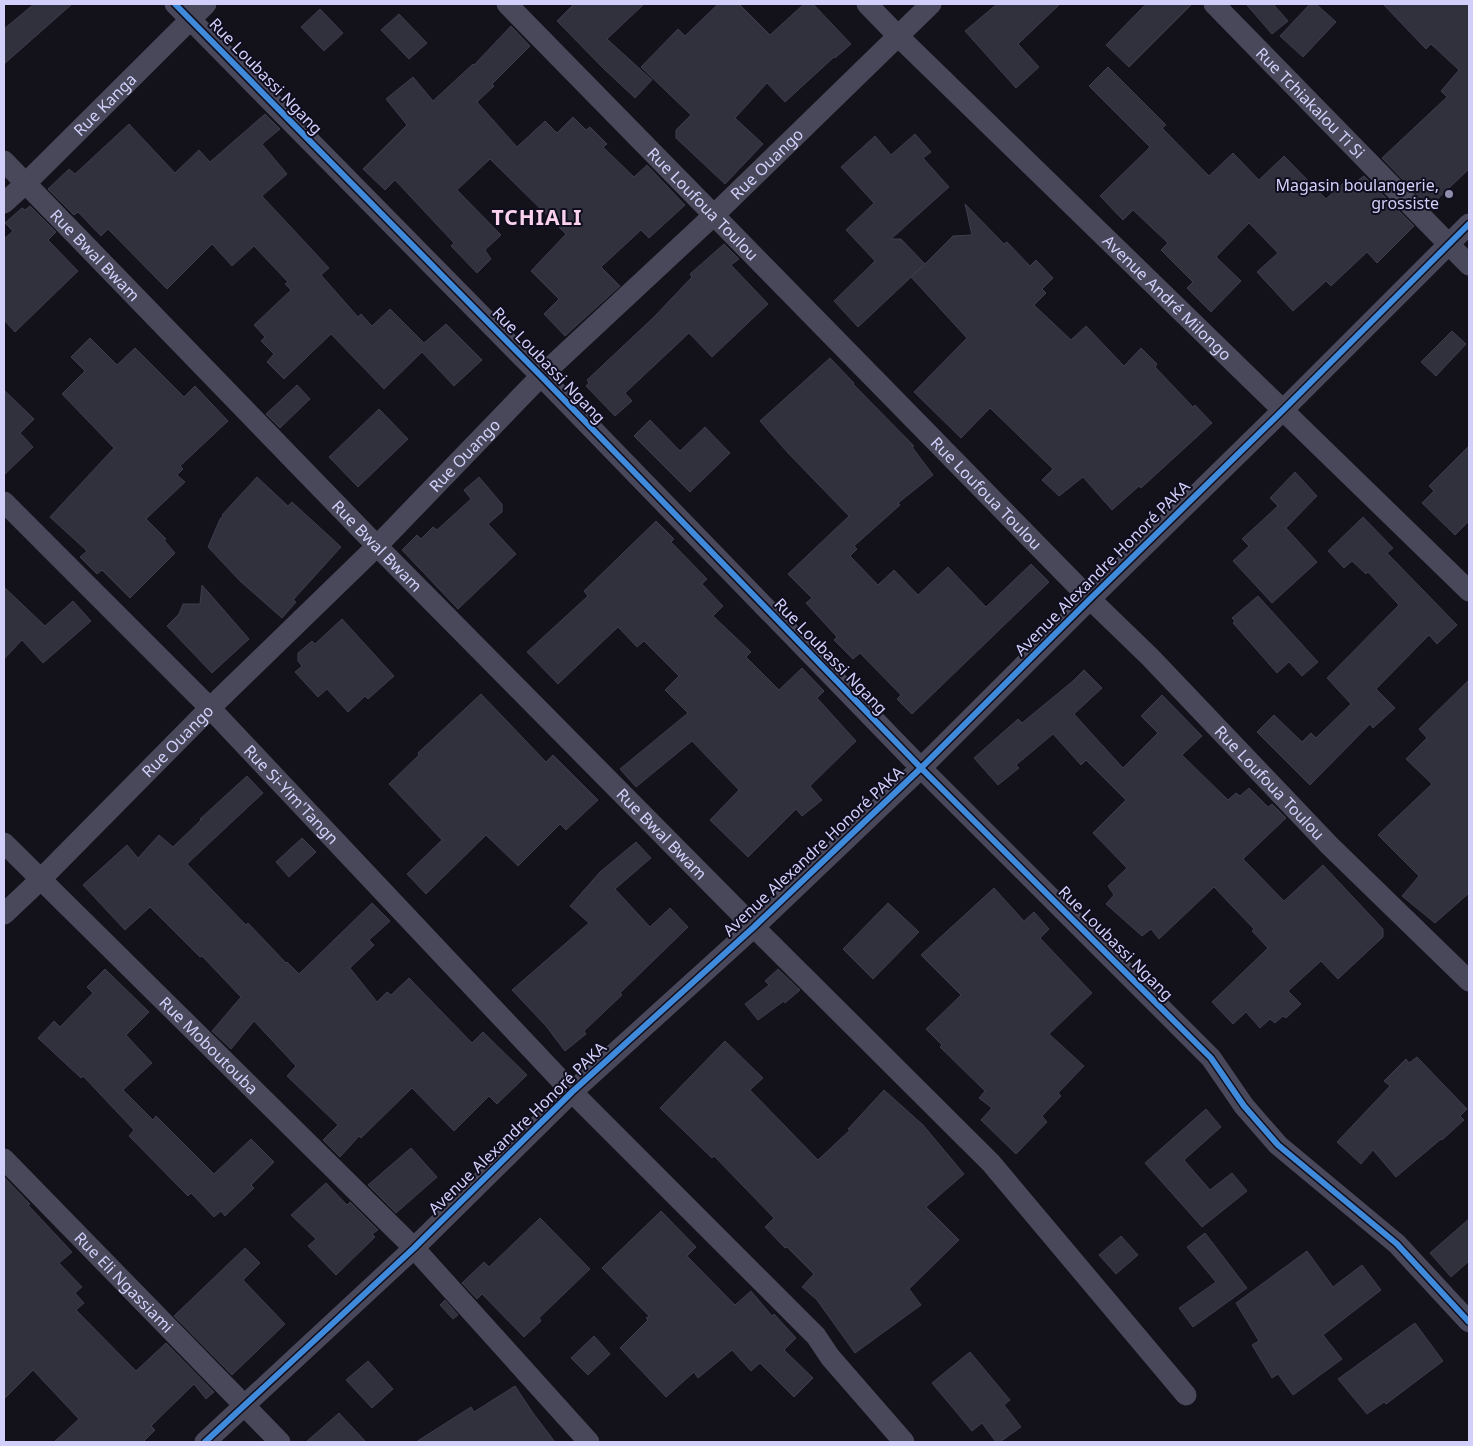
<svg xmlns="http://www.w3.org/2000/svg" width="1473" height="1446" font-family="'Noto Sans',sans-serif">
  <rect width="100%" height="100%" fill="#13121a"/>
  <g fill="#31303d" stroke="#3e3c4d">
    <polygon points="34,4 72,4 4,64 4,29"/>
    <polygon points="574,4 644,4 607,39 652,80 635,98 604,69 557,21"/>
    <polygon points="718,4 739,4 770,35 804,4 813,4 851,44 835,58 834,57 785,102 767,83 735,118 763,144 725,184 676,138 676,130 691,115 641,67 678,29 685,36"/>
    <polygon points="997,4 1060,4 1018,44 1039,67 1016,88 965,31"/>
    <polygon points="1146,4 1192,4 1129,67 1106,45"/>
    <polygon points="1246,4 1273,4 1288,21 1272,34"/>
    <polygon points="1310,4 1316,4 1336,22 1303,57 1280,36"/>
    <polygon points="1383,4 1469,4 1469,169 1429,207 1382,158 1447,97 1441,91 1459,70 1431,44 1426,49"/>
    <polygon points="320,9 343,33 324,51 301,27"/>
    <polygon points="399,14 427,43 409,59 381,30"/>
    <polygon points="511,26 530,46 492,84 494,86 477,102 517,147 545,121 557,133 573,117 586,130 590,127 607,144 603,147 634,177 647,165 685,205 649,238 641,230 601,267 620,286 565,336 544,314 559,299 531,271 566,234 490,159 457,190 501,235 485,250 491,259 477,273 451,246 454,243 395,180 385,190 363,169 407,125 386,99 413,77 433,101 473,64 474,65"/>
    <polygon points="1108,67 1166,125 1162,128 1209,176 1233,153 1259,180 1284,156 1326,199 1348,179 1353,184 1364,176 1414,226 1377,263 1367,252 1331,286 1326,281 1293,311 1257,272 1278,253 1249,223 1216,257 1241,281 1211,312 1187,288 1193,282 1161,250 1168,243 1133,210 1123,220 1100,196 1150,147 1089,86"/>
    <polygon points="265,114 280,129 262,144 287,174 262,196 329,268 321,275 358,317 361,314 372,326 390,309 424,343 446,324 482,360 454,386 422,352 384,389 331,334 284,379 267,362 274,354 261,341 265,337 254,325 291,290 285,284 288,282 254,246 232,266 212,244 167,289 108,229 101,236 78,212 74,215 48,189 69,169 75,174 129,124 175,173 199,150 210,162"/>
    <polygon points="915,134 931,152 923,158 949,187 891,239 901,239 925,264 953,236 972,235 965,204 1004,244 1007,242 1030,266 1036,260 1053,278 1042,289 1046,293 1034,305 1071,340 1086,326 1124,366 1141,348 1157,364 1155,367 1193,407 1195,405 1212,423 1141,488 1139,486 1112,510 1083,477 1059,496 1042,480 1053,469 990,408 961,438 914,392 967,338 911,277 924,265 858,327 834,301 875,261 846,230 874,203 841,167 875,136 891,155"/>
    <polygon points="30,206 56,232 48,240 78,271 15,332 4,320 4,239 13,231 5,223 22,208 25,210"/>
    <polygon points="724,244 739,259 731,265 768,304 712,357 689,333 625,393 632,401 615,416 586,386 589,383 587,380 654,317 692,277 690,274"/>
    <polygon points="1452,331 1466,344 1436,376 1421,362"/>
    <polygon points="90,338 117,365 135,348 184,397 195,386 228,421 180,466 183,469 177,475 185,482 146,519 166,539 164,540 175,553 130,598 102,570 97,574 80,557 87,551 50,517 114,448 62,394 85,371 71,357"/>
    <polygon points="830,358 854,383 853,384 914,446 912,447 933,475 898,503 900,505 854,546 857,549 850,556 878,585 894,570 918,595 948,567 986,607 1031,564 1049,582 912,714 897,699 901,695 860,653 853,659 834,640 837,637 806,603 812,598 788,574 849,516 788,453 760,421"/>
    <polygon points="297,385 310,399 280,428 266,414"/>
    <polygon points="4,390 34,419 20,433 33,447 4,475"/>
    <polygon points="379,409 408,439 358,487 329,457"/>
    <polygon points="650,420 680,451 705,427 730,453 690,492 634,436"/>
    <polygon points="1469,446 1469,521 1455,535 1422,503 1434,491 1429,486"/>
    <polygon points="1295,472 1317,496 1286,528 1317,562 1272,603 1233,561 1249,546 1242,539 1278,506 1270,498"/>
    <polygon points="257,477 288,506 292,502 341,547 293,600 296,602 282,618 240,581 208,547 220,519 223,516 222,515"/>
    <polygon points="479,477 502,504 502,512 488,524 516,554 458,609 402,550 417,535 421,539 433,527 437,530 471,499 464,490"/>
    <polygon points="1363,517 1393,548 1387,553 1457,625 1437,644 1429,635 1376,689 1395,708 1373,728 1370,724 1310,785 1257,732 1274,715 1302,742 1311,733 1316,738 1351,704 1327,678 1399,605 1368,572 1366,574 1352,561 1344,568 1328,551"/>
    <polygon points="656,521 674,539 671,542 707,579 702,584 723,606 713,616 751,652 746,657 779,690 802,668 824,691 817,698 856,741 810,786 822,800 802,816 796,809 748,857 710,820 739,790 692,741 636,787 620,769 688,713 665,690 679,676 644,641 637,647 618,627 558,684 527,652 588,596 584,591"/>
    <polygon points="202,585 249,639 212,673 167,626 179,614 183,604 200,604"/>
    <polygon points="4,587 45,626 73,601 91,621 43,663 22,640 4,659"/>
    <polygon points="1258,596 1318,662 1302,676 1289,662 1277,673 1233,623 1235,621 1232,618"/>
    <polygon points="342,619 394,676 368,699 365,696 348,712 327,689 318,697 295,672 302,666 298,661 298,653 312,641 315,644"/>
    <polygon points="1084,670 1102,688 1074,714 1123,768 1158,733 1141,716 1162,695 1202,736 1182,755 1228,800 1236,793 1240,796 1249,788 1268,807 1272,804 1286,818 1243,859 1284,901 1323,865 1383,929 1383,937 1338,979 1321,961 1288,991 1301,1004 1286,1018 1283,1016 1275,1023 1270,1019 1260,1028 1246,1012 1233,1024 1212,1002 1268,948 1252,931 1254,929 1214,887 1159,939 1151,929 1142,936 1106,904 1114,895 1108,886 1127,868 1093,833 1126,800 1086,760 1081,765 1053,734 1016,765 1019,768 998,785 974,758 1018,719 1022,723 1073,681"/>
    <polygon points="1469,680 1469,893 1435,923 1402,896 1419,876 1378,835 1432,784 1406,759 1427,738 1419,729"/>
    <polygon points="481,694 546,762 553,755 598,800 566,830 560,824 518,866 486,835 426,894 407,874 442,840 389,784 419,755 418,753"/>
    <polygon points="247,776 263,793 187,864 246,925 248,923 286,963 287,962 299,974 372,903 390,921 369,940 374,945 350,968 377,1002 387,992 391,995 409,978 472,1043 483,1032 527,1075 497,1104 489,1096 454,1131 412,1088 361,1138 359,1136 340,1157 323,1140 338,1125 287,1076 296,1066 254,1021 231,1049 212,1031 241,997 202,956 200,957 150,907 125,930 83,885 127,845 138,858 159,835 173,847 201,820 200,819"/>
    <polygon points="302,838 316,852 289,877 276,862"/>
    <polygon points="636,842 651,858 615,889 650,927 670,908 688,927 620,993 622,995 584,1031 586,1034 565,1051 546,1026 512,990 589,923 570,906 600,872"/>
    <polygon points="994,888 1024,921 1034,912 1049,929 1040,938 1092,993 1049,1034 1084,1066 1058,1093 1061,1096 1042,1116 1047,1122 1016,1154 981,1120 992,1108 979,1098 985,1091 940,1047 942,1045 926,1029 961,995 921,955"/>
    <polygon points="888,903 919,932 873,979 843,949"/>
    <polygon points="105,969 149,1012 126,1035 152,1063 123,1090 153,1120 156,1116 214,1174 251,1139 274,1162 251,1185 254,1188 225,1216 221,1211 214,1217 191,1193 188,1196 129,1136 134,1130 83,1076 81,1078 38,1038 54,1021 60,1027 93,993 87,987"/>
    <polygon points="778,969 800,990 785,1003 784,1001 758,1020 745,1004 769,985 765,981"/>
    <polygon points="725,1041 763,1078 750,1090 818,1160 850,1130 848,1129 884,1090 923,1125 964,1174 926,1207 959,1240 909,1289 921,1305 855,1353 817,1300 802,1287 814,1274 787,1247 785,1248 765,1227 774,1218 714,1156 712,1158 660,1108"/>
    <polygon points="1417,1057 1467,1109 1460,1116 1464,1120 1442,1140 1441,1139 1396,1177 1373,1150 1361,1164 1337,1142 1390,1086 1384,1081 1406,1059 1409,1063"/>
    <polygon points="1206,1109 1221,1127 1184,1160 1210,1190 1232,1173 1247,1191 1202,1227 1145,1163"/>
    <polygon points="411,1148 437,1177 396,1213 368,1185"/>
    <polygon points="4,1177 30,1204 28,1205 72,1252 59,1263 82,1287 75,1293 84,1303 76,1310 136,1371 166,1343 214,1392 206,1399 194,1384 151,1426 155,1430 143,1442 54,1442 79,1419 33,1370 4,1399"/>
    <polygon points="326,1183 347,1205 350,1202 378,1230 372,1234 375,1237 336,1275 308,1246 316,1239 291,1215"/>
    <polygon points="661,1211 696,1247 687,1256 735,1305 751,1291 772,1316 774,1314 796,1338 784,1350 813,1378 794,1397 760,1363 751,1371 732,1350 698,1378 694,1372 666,1397 620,1348 648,1320 646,1318 649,1316 602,1268"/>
    <polygon points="540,1218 590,1269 539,1318 541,1321 524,1337 482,1294 477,1299 462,1283 484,1262 489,1267"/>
    <polygon points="1469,1219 1469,1261 1451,1277 1430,1253"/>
    <polygon points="1205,1233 1247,1288 1193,1327 1179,1308 1216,1282 1187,1247"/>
    <polygon points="1121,1236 1138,1255 1116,1274 1099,1255"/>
    <polygon points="245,1248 260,1263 243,1280 285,1324 232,1375 174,1316"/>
    <polygon points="1307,1251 1333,1287 1362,1265 1381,1290 1323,1335 1342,1359 1293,1395 1278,1374 1272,1378 1252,1345 1259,1341 1236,1303"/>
    <polygon points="445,1300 458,1315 453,1319 440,1305"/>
    <polygon points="1415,1323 1443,1361 1386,1404 1384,1402 1367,1414 1338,1379"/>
    <polygon points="594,1336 610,1354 588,1375 571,1358"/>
    <polygon points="970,1352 1010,1400 1004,1405 1021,1427 1000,1442 996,1442 982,1423 972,1431 932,1383"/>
    <polygon points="368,1361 393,1389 372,1408 346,1380"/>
    <polygon points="515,1386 533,1413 555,1442 416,1442 471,1407 474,1412"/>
    <polygon points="339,1413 366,1442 306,1442"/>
  </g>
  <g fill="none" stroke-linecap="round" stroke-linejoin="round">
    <g stroke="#48485a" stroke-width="21">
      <polyline points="175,4 541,376 921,768 1211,1058 1244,1106 1278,1145 1397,1244 1469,1322"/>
      <path id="s1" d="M507,4L1090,599L1150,657L1329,845L1469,981"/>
      <path id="s2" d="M867,4L898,36L1469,591"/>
      <path id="s3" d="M1214,4L1469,265"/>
      <path id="s4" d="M4,161L377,546L754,927L991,1163L1186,1395"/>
      <path id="s5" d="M4,203L26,183L206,4"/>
      <path id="s6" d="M4,502L210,708L572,1092L816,1336L830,1357L904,1442"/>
      <path id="s7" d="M4,843L414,1248L589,1442"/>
      <path id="s8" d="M4,914L40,880L210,708L377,546L541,376L714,215L931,4"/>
      <path id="s9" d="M4,1159L280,1442"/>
      <polyline points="205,1442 414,1248 572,1092 754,927 921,768 1090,599 1283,410 1469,224"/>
    </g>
    <g stroke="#100e1e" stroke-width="9">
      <g id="cycleway">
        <polyline points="175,4 541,376 921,768 1211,1058 1244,1106 1278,1145 1397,1244 1469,1322"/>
        <polyline points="205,1442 414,1248 572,1092 754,927 921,768 1090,599 1283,410 1469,224"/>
      </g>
    </g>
    <use href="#cycleway" stroke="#408adc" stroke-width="6"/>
  </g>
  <circle fill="#8f8eac" stroke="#100e1e" stroke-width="2" cx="1449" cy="194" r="5"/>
  <g text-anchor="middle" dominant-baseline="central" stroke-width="4" stroke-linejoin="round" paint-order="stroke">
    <g font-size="16" fill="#d2d0fa" stroke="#100e1e">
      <text transform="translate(266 76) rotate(46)">Rue Loubassi Ngang</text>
      <text stroke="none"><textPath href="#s3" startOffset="138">Rue Tchiakalou Ti Si</textPath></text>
      <text stroke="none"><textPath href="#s5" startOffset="141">Rue Kanga</textPath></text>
      <text stroke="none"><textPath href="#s8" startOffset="1070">Rue Ouango</textPath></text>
      <text stroke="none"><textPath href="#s1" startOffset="280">Rue Loufoua Toulou</textPath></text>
      <text stroke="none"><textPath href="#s4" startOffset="131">Rue Bwal Bwam</textPath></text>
      <text stroke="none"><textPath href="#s2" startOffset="420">Avenue André Milongo</textPath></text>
      <text transform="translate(549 365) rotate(46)">Rue Loubassi Ngang</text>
      <text stroke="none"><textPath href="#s8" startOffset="650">Rue Ouango</textPath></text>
      <text stroke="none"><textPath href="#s1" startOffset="685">Rue Loufoua Toulou</textPath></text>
      <text stroke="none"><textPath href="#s4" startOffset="536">Rue Bwal Bwam</textPath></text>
      <text transform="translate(1102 568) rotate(-45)">Avenue Alexandre Honoré PAKA</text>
      <text transform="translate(831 656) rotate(46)">Rue Loubassi Ngang</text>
      <text stroke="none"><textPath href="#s8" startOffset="245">Rue Ouango</textPath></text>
      <text stroke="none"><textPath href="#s1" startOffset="1090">Rue Loufoua Toulou</textPath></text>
      <text stroke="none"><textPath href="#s6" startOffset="410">Rue Si-Yim'Tangn</textPath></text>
      <text stroke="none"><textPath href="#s4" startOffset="941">Rue Bwal Bwam</textPath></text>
      <text transform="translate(813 851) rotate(-43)">Avenue Alexandre Honoré PAKA</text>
      <text transform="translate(1116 943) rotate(45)">Rue Loubassi Ngang</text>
      <text stroke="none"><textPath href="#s7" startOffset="288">Rue Moboutouba</textPath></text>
      <text transform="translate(517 1128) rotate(-44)">Avenue Alexandre Honoré PAKA</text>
      <text stroke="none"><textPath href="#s9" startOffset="172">Rue Eli Ngassiami</textPath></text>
    </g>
    <g font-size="16" fill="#d2d0fa" stroke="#100e1e" text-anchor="end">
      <text x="1439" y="185">Magasin boulangerie,<tspan x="1439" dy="18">grossiste</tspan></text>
    </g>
    <g font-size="21" font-weight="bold" letter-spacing="1" fill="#fad2ee" stroke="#100e1e">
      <text x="537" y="217">TCHIALI</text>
    </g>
  </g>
  <rect width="1473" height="1446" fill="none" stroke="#d2d0fa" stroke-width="10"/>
</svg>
